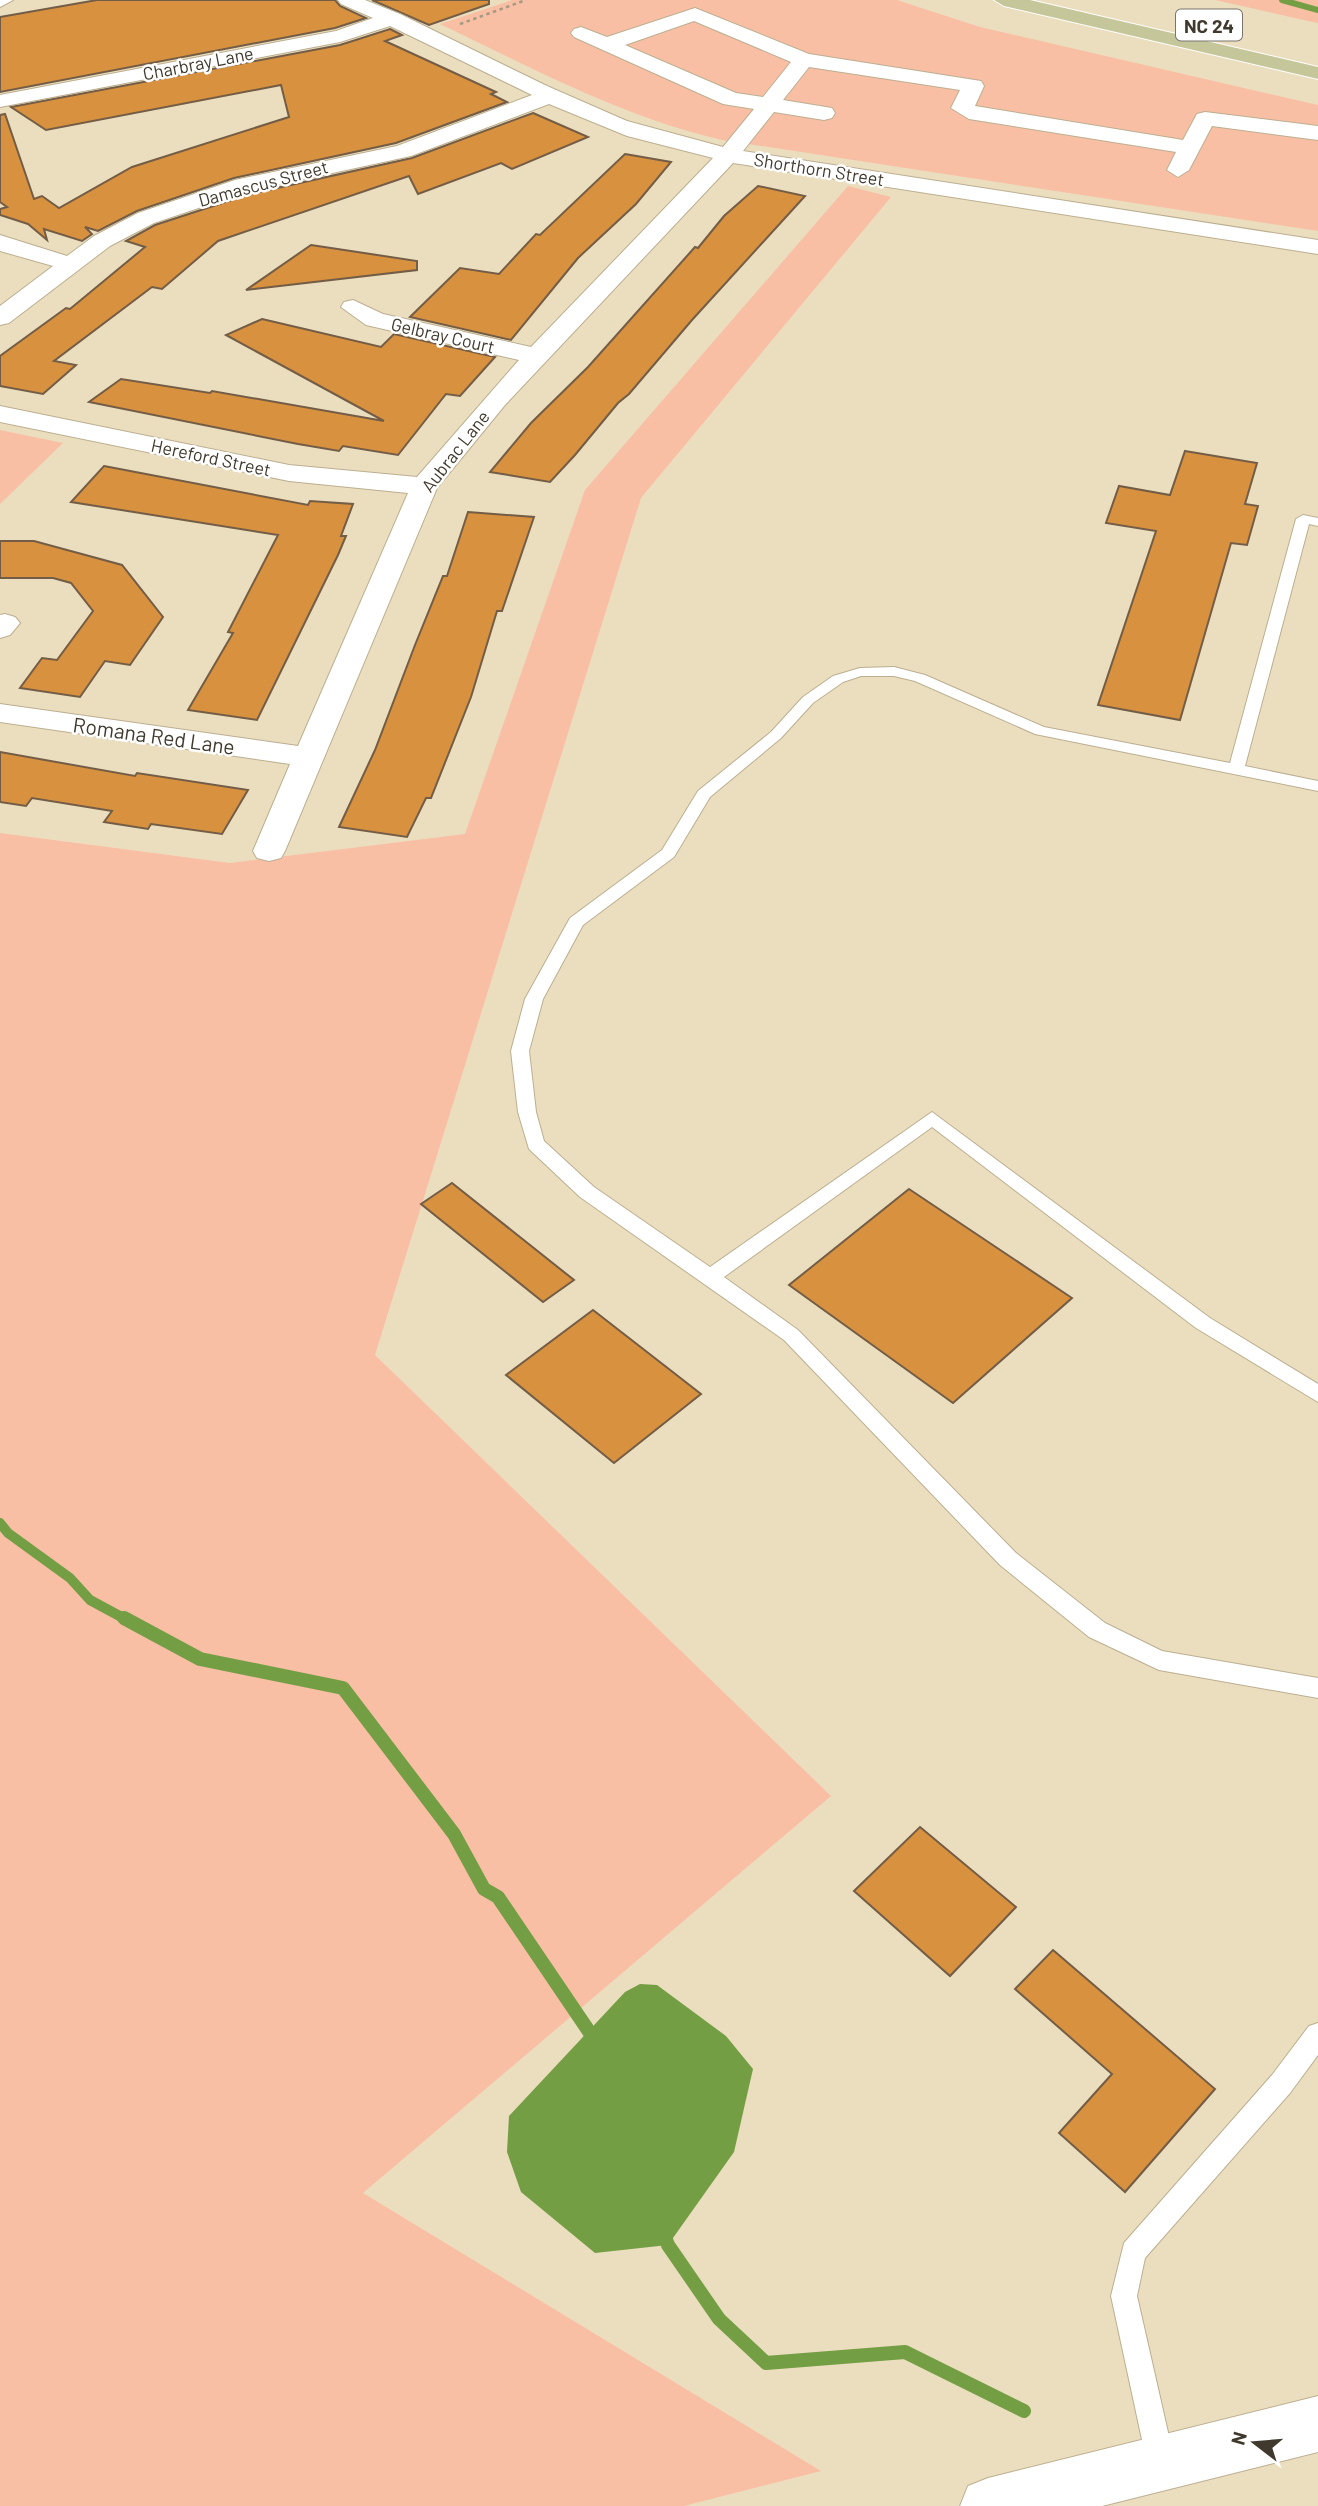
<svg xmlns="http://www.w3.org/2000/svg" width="1318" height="2506" font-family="Barlow,sans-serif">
  <rect width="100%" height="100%" fill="#ebdebe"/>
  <g fill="#f9bfa5">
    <path d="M512,0H897L980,27L1318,105V231L722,140C622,117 532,68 440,24Z"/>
    <polygon points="1215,0 1318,0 1318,23 1317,23"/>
    <polygon points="848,186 891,197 641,498 375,1355 831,1796 363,2193 821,2471 684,2506 0,2506 0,833 230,863 465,834 585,490"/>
    <polygon points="0,430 63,443 0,504"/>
  </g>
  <polygon fill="#739e44" points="640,1984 657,1985 726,2036 753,2069 734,2152 668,2245 595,2253 521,2192 507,2152 509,2116 625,1992"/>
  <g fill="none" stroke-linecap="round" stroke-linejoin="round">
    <polyline stroke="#739e44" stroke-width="6" points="1282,0 1318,10"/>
    <polyline stroke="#739e44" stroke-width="10" points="0,1523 8,1533 70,1578 90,1600 127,1620"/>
    <g stroke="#739e44" stroke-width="14">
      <polyline points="124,1618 200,1659 343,1688 454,1834 484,1889 498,1897 590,2033 595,2046"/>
      <polyline points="663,2232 668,2245 719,2319 766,2363 905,2352 1024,2411"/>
    </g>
  </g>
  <g fill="#d8913f" stroke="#735d46" stroke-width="2">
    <polygon points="97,0 335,0 340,6 366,18 335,28 0,92 0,17"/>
    <polygon points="372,0 489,0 489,4 429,25"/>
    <polygon points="390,29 402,35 385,41 496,92 491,94 507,102 396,143 234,178 137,211 98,231 85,227 92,234 82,241 44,229 47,240 28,224 0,215 0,209 7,207 0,202 0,115 5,114 34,199 42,196 59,208 132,167 289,117 281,85 46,130 11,107 340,45"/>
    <polygon points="533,113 588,137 512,169 501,163 418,194 409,176 218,241 162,289 152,287 54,361 76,365 43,394 0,386 0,356 66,308 70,309 145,247 126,241 155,225 250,194 412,158"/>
    <polygon points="625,154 671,162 636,204 578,258 511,340 410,317 460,268 499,274 536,234 540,235"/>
    <polygon points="758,186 805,196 692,320 629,394 618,403 575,455 550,482 490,472 531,423 588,367 695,247 698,248 724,216"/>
    <polygon points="311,245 417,261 417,270 246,290"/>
    <polygon points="262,319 381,347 394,334 495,357 460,396 446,394 398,455 343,446 339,451 298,444 89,402 121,379 210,393 212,391 384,421 226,335"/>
    <polygon points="1185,451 1257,463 1245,504 1258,506 1247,545 1231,543 1180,720 1098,705 1156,531 1106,523 1119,486 1170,495"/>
    <polygon points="104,466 308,505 310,501 353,504 341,536 346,536 338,555 257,720 188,710 233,633 228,632 278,535 71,502"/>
    <polygon points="468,512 534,517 502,611 497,611 471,697 431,798 426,798 407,837 339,827 375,750 415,645 443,576 447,576"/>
    <polygon points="0,541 34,541 122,565 163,617 130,665 105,661 80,697 20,688 42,658 57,660 93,611 71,583 53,578 0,578"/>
    <polygon points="0,752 135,776 137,773 248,790 222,834 151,824 148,829 104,822 112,811 32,798 26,806 0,802"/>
    <polygon points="452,1183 574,1280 543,1302 421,1204"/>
    <polygon points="909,1189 1072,1298 953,1403 789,1285"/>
    <polygon points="593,1310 701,1394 614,1463 506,1375"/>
    <polygon points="920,1827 1016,1907 950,1976 854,1891"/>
    <polygon points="1053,1950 1215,2089 1125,2192 1059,2133 1112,2074 1015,1989"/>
  </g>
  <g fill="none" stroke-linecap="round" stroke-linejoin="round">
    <g stroke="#bcaf91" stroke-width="2">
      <g id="service">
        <polygon points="1303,515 1318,518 1318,526 1309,524 1245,766 1318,781 1318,791 1035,734 915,681 894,676 861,676 843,682 813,703 781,738 710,797 674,857 583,925 543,999 529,1051 536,1112 544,1141 594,1187 710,1267 932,1112 1210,1318 1318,1384 1318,1402 1196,1328 932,1127 724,1277 798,1330 1016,1553 1105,1623 1162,1651 1318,1678 1318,1698 1159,1670 1089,1637 1000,1565 784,1340 580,1197 529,1149 518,1112 511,1051 525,999 570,918 662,850 698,791 771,732 803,697 833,676 860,668 894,667 925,675 1044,727 1230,763 1296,519"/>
        <polygon points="1318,2023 1318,2055 1290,2093 1145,2258 1137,2296 1175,2463 1171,2473 1161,2477 1151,2473 1147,2463 1111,2296 1124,2243 1272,2075 1309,2026"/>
      </g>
    </g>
    <g stroke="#bcaf91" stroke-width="2">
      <g id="minor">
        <polygon points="0,0 13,0 0,7"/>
        <path d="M338,0H365L400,14L547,86L627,121L723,147L754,109L723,104L574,37L571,33L574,29L581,27L607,37L695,8L809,54L981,81L984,86L975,106L1183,140L1197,114L1205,112L1318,126V140L1212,126L1189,170L1178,177L1167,170L1176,152L969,119L951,108L960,90L809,67L783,100L832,108L835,113L832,118L824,120L774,112L743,151L1318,240V254L733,163L505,405L437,488L285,851L281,858L269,861L257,858L253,851L290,764L0,722V704L298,746L408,493L289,481L0,422V406L289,465L417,477L519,360L366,325L341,307L344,302L353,300L383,314L531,347L713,158L627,136L549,104L411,156L249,191L154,223L110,246L9,323L0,325V306L53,266L0,251V235L67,256L94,236L138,213L235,180L397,146L532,95L390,26L340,42L0,107V95L336,31L373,18L341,4ZM694,21L791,62L763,97L736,93L625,45Z"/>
        <polygon points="5,614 15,617 20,623 10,635 0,638 0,615"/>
        <polygon points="1318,2396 1318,2452 1102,2506 960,2506 968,2486 988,2478"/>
      </g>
    </g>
    <g stroke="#fff" stroke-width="2">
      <polygon id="primary" points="994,0 1030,0 1318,67 1318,79 1004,6"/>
    </g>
    <polyline stroke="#a49a82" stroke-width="2.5" stroke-dasharray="3.5 3.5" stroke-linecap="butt" points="460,24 526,0"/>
    <use href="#service" fill="#fff" fill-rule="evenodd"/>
    <use href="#minor" fill="#fff" fill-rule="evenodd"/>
    <use href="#primary" fill="#c6c69b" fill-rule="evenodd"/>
  </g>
  <g text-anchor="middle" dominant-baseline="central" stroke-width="5" stroke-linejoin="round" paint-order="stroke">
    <g font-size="18" fill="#403a2e" stroke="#fff">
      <text transform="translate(198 63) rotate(-11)">Charbray Lane</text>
      <text transform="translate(819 169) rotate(9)">Shorthorn Street</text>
      <text transform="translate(263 183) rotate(-15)">Damascus Street</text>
      <text transform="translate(443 335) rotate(13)">Gelbray Court</text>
      <text transform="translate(455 451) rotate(-52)">Aubrac Lane</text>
      <text transform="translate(211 457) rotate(12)">Hereford Street</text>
    </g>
    <rect fill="#fff" stroke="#79756d" stroke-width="2" x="1176" y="9.5" width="66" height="31" rx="5"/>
    <g font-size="19" font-weight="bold" fill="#403a2e">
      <text x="1209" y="25">NC 24</text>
    </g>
    <g font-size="21" fill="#403a2e" stroke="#fff">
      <text transform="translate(154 735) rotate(8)">Romana Red Lane</text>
    </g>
  </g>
  <g transform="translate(1255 2443) rotate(286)" stroke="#ffffff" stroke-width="5" paint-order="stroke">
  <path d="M0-5L12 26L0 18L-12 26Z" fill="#403a2e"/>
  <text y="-10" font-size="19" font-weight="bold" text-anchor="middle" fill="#403a2e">N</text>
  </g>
</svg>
